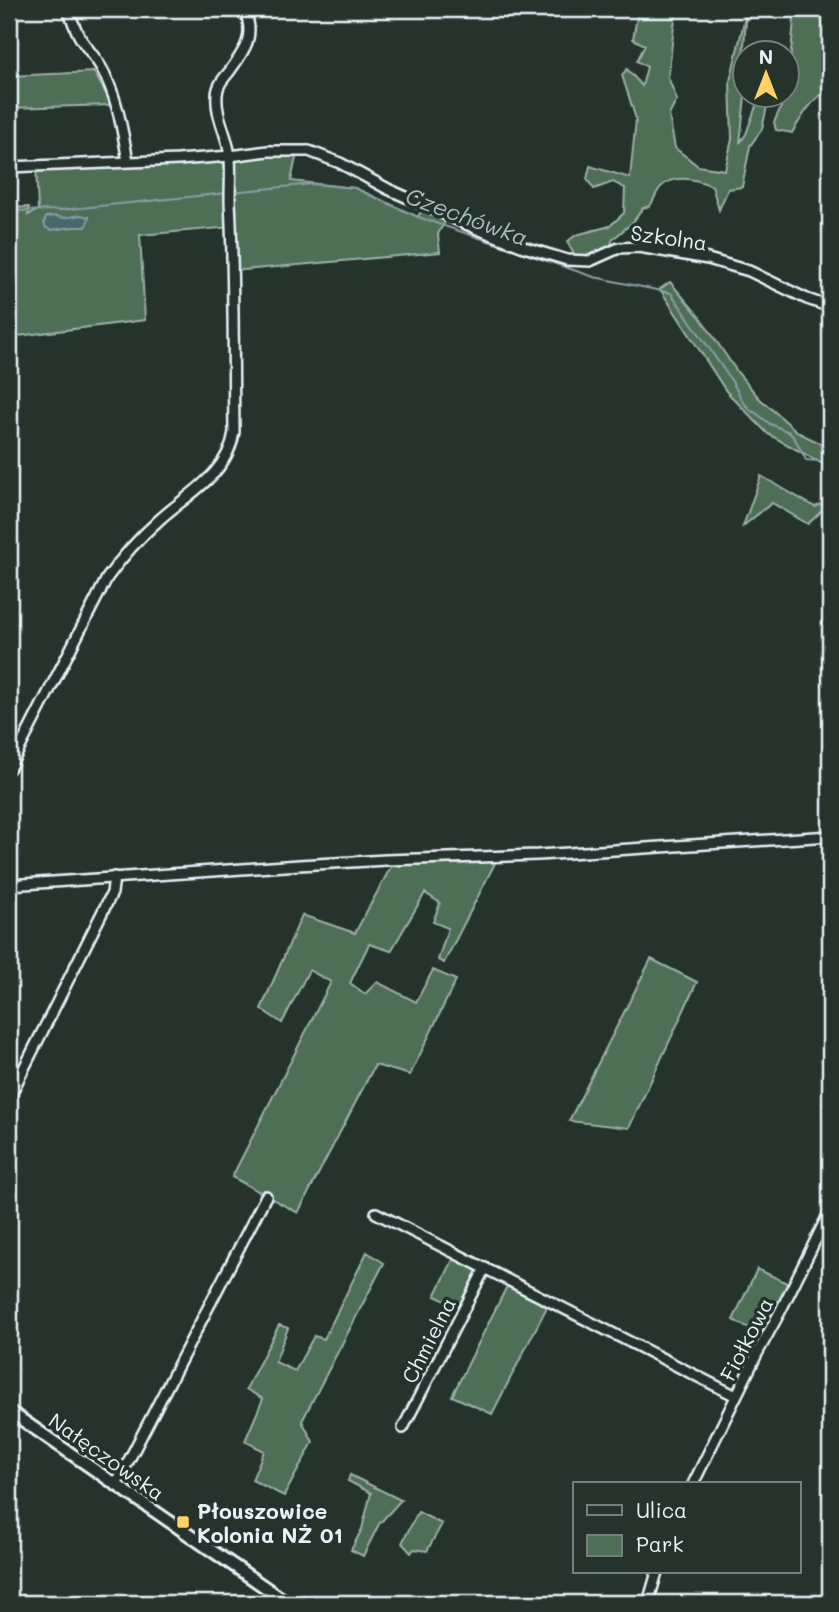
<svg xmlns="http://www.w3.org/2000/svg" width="839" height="1612" font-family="Mali,sans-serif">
  <rect width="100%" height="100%" fill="#26332d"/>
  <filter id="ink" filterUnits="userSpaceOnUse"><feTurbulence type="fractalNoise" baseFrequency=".0143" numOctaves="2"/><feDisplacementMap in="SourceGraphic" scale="14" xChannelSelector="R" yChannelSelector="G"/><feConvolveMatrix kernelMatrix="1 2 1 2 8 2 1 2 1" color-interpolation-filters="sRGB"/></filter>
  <g filter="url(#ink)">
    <g fill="#506e57" stroke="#9cb0a8" stroke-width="2">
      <path d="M641,9H677L674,26L668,77L677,100L669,115L675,148L698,166L725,170L732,139L730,81L747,9L743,57L745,96L740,143L746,134L760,95H774L767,106L762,129L750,146L742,187L728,189L719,210L712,186C698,180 676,174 662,186C657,190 654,200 650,206L643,208L633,222L613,239L610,247L602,253L590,258L577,259L567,242L576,235L610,226L624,213L625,188L613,182L594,189L587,179L590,166L630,178L636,119L622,75L627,69L642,86L647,67L637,61L645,45L633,39L638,11Z"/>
      <path d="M795,9H830V89C812,98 802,116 792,133L776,130L774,122L789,90L787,89V76L789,74Z"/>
      <polygon points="94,72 112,105 9,108 9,76"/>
      <polygon points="297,153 291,181 355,188 418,217 423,207 447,218 438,234 440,252 233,271 232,227 140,235 145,320 9,337 9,208 29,207 28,215 38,210 36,165"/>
      <polygon points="670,282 700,317 738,373 759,398 799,433 830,448 830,468 768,434 726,391 660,289"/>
      <polygon points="761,476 815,507 830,501 830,506 826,507 808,524 772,503 743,526"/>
      <polygon points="496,861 444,963 438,960 448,928 433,922 440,903 425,893 391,951 369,944 350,983 365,994 377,982 416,1002 433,970 456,980 410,1075 375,1065 298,1213 232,1177 331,982 309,970 282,1023 261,1009 302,915 355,933 393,863"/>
      <polygon points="651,959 697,982 629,1128 569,1121"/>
      <polygon points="367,1252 384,1263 302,1421 313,1442 284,1496 252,1480 264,1451 245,1441 263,1399 246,1389 279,1325 288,1328 275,1362 295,1371 314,1336 324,1339"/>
      <polygon points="455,1256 480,1269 460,1308 435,1296"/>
      <polygon points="757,1269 789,1284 762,1335 733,1320"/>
      <polygon points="509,1282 549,1303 492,1414 452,1396"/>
      <polygon points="350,1475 401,1500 379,1524 363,1556 351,1550 362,1529 371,1493 348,1481"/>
      <polygon points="418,1512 442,1524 427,1551 414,1549 411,1553 402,1543"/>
    </g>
    <polygon fill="#46696c" stroke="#879fa4" stroke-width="2" points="81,215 89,217 86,227 73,227 52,230 46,228 44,223 46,217 56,216 63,218"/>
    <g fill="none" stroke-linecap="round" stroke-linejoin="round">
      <g stroke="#879fa4" stroke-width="2">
        <polyline points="233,192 312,184 355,188 418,217 594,277 671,293 733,383 743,402 751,411 756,413 770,424 789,432 795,439 806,460 830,462"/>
        <polyline points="9,211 61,210 227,193"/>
      </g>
      <g stroke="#e8f1f8" stroke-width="14">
        <g id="minor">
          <path d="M68,9C72,19 75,30 81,39C88,50 97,59 103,71C118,99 122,130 128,161"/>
          <polyline points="9,167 178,160 230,156 268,151 309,151 340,163 388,189 475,228 524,247 567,260 590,261 619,248 639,247 708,259 749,271 807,299 830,307"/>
          <path d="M9,769L107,578C122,557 139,538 158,521C187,494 228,475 234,432C233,355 234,278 230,201C230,187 231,172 230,158C229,137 215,117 217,95C217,86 223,79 229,72C245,50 256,36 244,9"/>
          <polyline points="9,885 299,865 386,860 538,855 830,836"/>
          <polyline points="9,1098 112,893 114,877"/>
          <polyline points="376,1213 736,1396"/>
          <polyline points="403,1428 485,1268"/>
          <polyline points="693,1484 757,1354 780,1312 830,1211"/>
          <polyline points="116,1485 266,1196"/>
          <polyline points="648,1603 657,1572"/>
        </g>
      </g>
      <g stroke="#e8f1f8" stroke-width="16">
        <polyline id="major" points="9,1411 288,1603"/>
      </g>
      <use href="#minor" stroke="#26332d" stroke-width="9"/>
      <use href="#major" stroke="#26332d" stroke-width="10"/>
    </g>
  </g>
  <rect fill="#ffd166" stroke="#26332d" stroke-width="2.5" x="176" y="1515" width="14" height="14" rx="3.5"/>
  <g text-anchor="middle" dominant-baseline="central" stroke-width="7" stroke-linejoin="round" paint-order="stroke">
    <g font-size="21" fill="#e8f1f8" stroke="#26332d">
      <text transform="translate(669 237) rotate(8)">Szkolna</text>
      <text transform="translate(746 1339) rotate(-63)">Fiołkowa</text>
      <text transform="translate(428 1340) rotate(-63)">Chmielna</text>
      <text transform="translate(107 1456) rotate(35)">Nałęczowska</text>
    </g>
    <g font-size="21" font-weight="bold" fill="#e8f1f8" stroke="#26332d" text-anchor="start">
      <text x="197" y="1510">Płouszowice<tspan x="197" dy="24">Kolonia NŻ 01</tspan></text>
    </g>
    <g font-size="23" font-style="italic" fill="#a7bbc0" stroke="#26332d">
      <text transform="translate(467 216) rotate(20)">Czechówka</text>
    </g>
  </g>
  <rect width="839" height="1612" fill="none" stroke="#26332d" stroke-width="35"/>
  <rect x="18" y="18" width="804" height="1577" fill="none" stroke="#e8f1f8" stroke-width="2.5" filter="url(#ink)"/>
  <rect x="573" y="1482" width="228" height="91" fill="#26332d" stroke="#747f7e" stroke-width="2"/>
  <rect x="587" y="1505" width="35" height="10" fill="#26332d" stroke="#747f7e" stroke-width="2"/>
  <text x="636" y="1518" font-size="21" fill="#e8f1f8">Ulica</text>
  <rect x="587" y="1535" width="35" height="21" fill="#506e57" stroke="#747f7e" stroke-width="2"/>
  <text x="636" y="1552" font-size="21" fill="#e8f1f8">Park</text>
  <g transform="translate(766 74)"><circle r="33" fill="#26332d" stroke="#747f7e" stroke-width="2"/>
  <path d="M0-5L12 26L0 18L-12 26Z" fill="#ffd166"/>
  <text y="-10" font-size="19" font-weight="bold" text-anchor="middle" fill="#e8f1f8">N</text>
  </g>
</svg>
